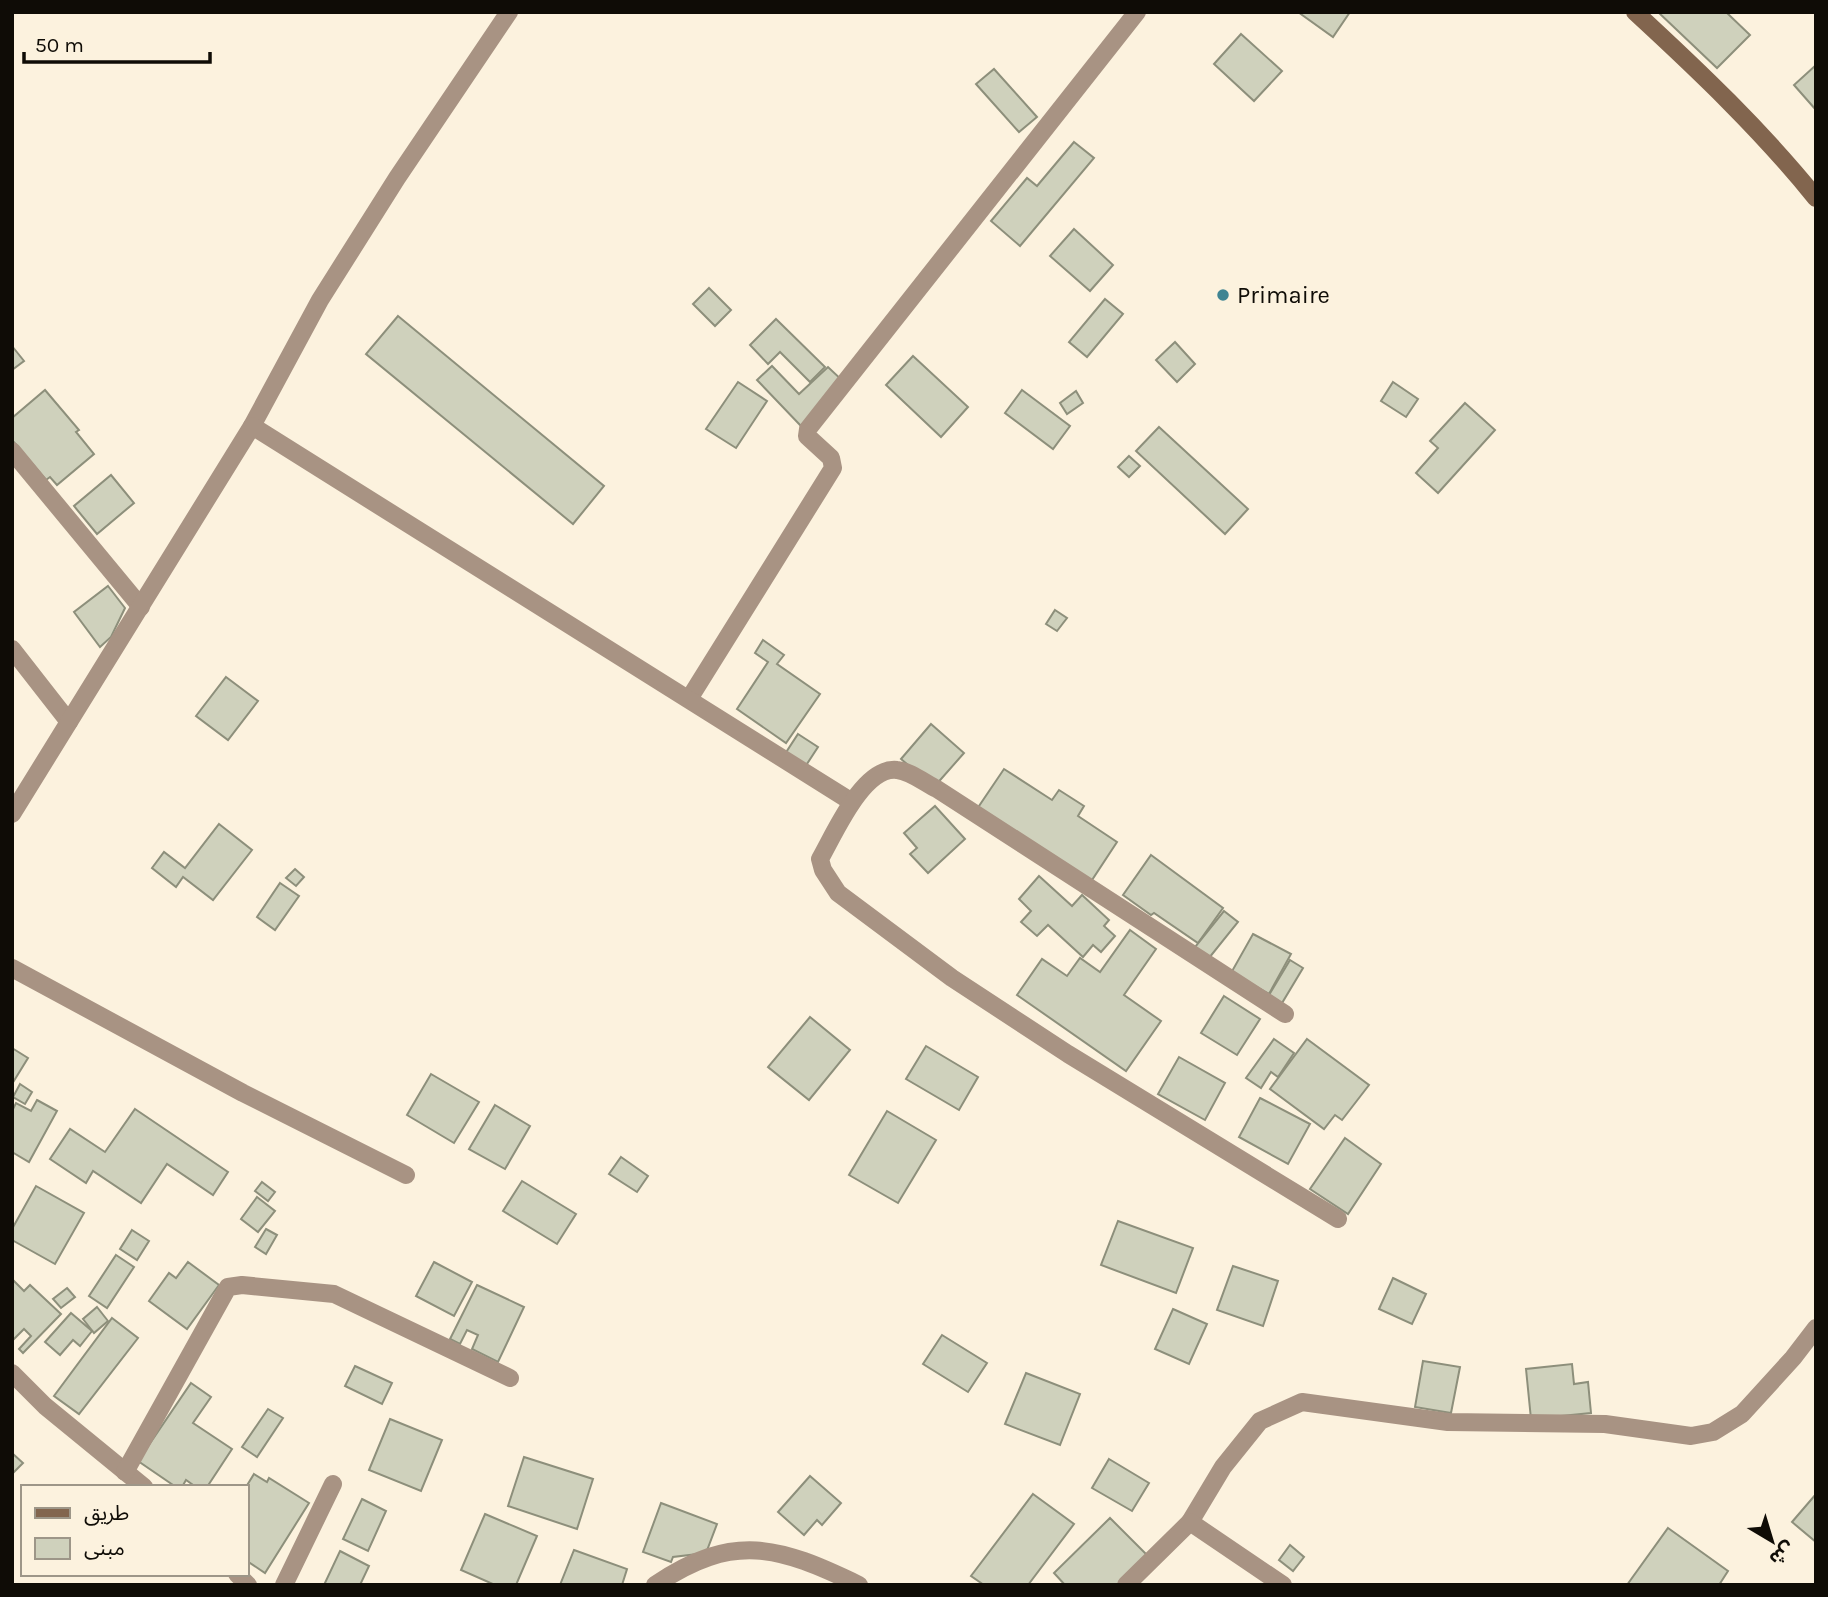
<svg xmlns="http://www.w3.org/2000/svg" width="1828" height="1597" font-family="Karla,'Noto Sans Arabic',sans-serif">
  <rect width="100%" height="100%" fill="#fcf2de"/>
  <g fill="#cfd1bc" stroke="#8d8f7b" stroke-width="2">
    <polygon points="1298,12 1350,12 1333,37"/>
    <polygon points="1658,12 1726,12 1750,35 1717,68"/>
    <polygon points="1241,34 1282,71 1254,101 1214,64"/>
    <polygon points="1816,65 1816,110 1794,85"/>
    <polygon points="994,69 1037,117 1019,132 976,84"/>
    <polygon points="1074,142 1094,158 1020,246 991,221 1027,178 1037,186"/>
    <polygon points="1074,229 1113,265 1090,291 1050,256"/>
    <polygon points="709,288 731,310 715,326 693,304"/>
    <polygon points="1105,299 1123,314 1087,357 1069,342"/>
    <polygon points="398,316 604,486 573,524 366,354"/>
    <polygon points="776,319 825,367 810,382 780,352 768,364 750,345"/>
    <polygon points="1175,342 1195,364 1177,382 1156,360"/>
    <polygon points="12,346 24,361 12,370"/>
    <polygon points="913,356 968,407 941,437 886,385"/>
    <polygon points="772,366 799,394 828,367 845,383 801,426 757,380"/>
    <polygon points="738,382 767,401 736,448 706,429"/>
    <polygon points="1393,382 1418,399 1406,417 1381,401"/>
    <polygon points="45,390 79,430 76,432 94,454 57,485 50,477 46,480 12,440 12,418"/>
    <polygon points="1022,390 1070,426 1053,449 1005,413"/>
    <polygon points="1076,391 1083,403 1067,414 1060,403"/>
    <polygon points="1465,403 1495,430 1438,493 1416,473 1438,448 1430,441"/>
    <polygon points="1159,427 1248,509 1225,534 1136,451"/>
    <polygon points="1129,456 1140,466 1129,477 1118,467"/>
    <polygon points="111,475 134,503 97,534 74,506"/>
    <polygon points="108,586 125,608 111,637 100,647 74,612"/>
    <polygon points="1055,610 1067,618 1057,631 1046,624"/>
    <polygon points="763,640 784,655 777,664 820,694 786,743 737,709 768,662 755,653"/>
    <polygon points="226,677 258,701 228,740 196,716"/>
    <polygon points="931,724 964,753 934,787 901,759"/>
    <polygon points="798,734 818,747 803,770 783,757"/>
    <polygon points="1004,769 1052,800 1059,790 1084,806 1078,816 1117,842 1090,883 977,809"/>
    <polygon points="935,806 965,839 928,873 910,854 917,848 904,833"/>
    <polygon points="219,824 252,850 213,900 183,877 176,887 152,868 164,852 185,868"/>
    <polygon points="1151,855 1223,908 1198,943 1154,913 1151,915 1123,895"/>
    <polygon points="295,869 304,877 296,886 286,878"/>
    <polygon points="1039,876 1072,906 1082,895 1109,920 1104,926 1115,936 1101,952 1093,945 1083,957 1048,925 1037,936 1021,922 1031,911 1019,899"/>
    <polygon points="280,883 299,896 275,930 257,917"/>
    <polygon points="1224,911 1238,922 1209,958 1195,947"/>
    <polygon points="1130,930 1156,949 1124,995 1161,1021 1126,1071 1017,995 1042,959 1067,976 1080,958 1100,972"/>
    <polygon points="1253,934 1291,954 1269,994 1231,973"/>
    <polygon points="1290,960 1303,968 1282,1003 1269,995"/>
    <polygon points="1224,996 1260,1019 1237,1055 1201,1033"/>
    <polygon points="810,1017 850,1050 809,1100 768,1067"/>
    <polygon points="1274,1039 1294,1053 1278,1077 1271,1072 1261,1088 1246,1078"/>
    <polygon points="1307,1039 1369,1085 1342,1120 1335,1115 1324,1129 1270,1089"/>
    <polygon points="926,1046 978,1077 959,1110 906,1079"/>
    <polygon points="12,1048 28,1058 12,1084"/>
    <polygon points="1179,1057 1225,1083 1205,1120 1158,1094"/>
    <polygon points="431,1074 479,1102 454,1143 407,1115"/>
    <polygon points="20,1084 32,1092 25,1104 13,1097"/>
    <polygon points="1260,1098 1310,1124 1288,1164 1239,1137"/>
    <polygon points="37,1100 57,1111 29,1162 12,1152 12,1111 16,1103 31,1111"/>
    <polygon points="495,1105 530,1126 505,1169 469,1149"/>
    <polygon points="135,1109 228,1172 213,1195 167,1164 141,1203 93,1171 86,1183 50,1159 70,1129 105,1152"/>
    <polygon points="887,1111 936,1140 898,1203 849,1175"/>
    <polygon points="1345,1138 1381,1164 1348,1214 1310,1189"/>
    <polygon points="621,1157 648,1176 637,1192 609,1174"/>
    <polygon points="522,1181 576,1214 557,1244 503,1211"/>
    <polygon points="262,1182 275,1192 268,1201 255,1191"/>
    <polygon points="36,1186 84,1213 55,1264 12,1240 12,1229"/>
    <polygon points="257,1197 275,1211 258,1232 241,1219"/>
    <polygon points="1118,1221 1193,1248 1176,1293 1101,1265"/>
    <polygon points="266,1229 277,1235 266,1254 255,1247"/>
    <polygon points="132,1230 149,1241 137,1260 120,1249"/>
    <polygon points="116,1255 134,1267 107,1308 89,1296"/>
    <polygon points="188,1262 219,1285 187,1329 149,1301 169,1273 176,1278"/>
    <polygon points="434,1262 472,1282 454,1316 416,1296"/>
    <polygon points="1233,1266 1278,1281 1263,1326 1217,1310"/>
    <polygon points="1393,1278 1426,1294 1412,1324 1379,1309"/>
    <polygon points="12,1279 24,1291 30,1285 61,1314 23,1353 19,1349 31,1336 24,1329 14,1339 12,1338"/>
    <polygon points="477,1285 524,1307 498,1362 472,1349 478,1335 467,1330 460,1344 450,1339"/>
    <polygon points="67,1288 75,1297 61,1308 53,1299"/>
    <polygon points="97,1307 108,1321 94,1333 83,1319"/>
    <polygon points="1173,1309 1207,1324 1189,1364 1155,1349"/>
    <polygon points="71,1313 92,1331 80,1346 73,1340 60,1355 45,1342"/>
    <polygon points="112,1318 138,1338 79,1414 54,1396"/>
    <polygon points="942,1335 987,1363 968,1392 923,1364"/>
    <polygon points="1423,1361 1460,1367 1451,1413 1415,1407"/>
    <polygon points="1572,1364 1574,1384 1588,1382 1591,1413 1531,1419 1526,1369"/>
    <polygon points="355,1366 392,1383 382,1404 345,1386"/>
    <polygon points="1026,1373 1080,1394 1060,1445 1005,1424"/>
    <polygon points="191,1383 211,1397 193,1423 232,1449 207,1487 196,1487 186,1480 182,1487 176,1487 138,1461"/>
    <polygon points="268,1409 283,1418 257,1457 242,1447"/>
    <polygon points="390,1419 442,1440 421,1491 369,1470"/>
    <polygon points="12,1453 23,1463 12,1474"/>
    <polygon points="524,1457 593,1479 577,1529 508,1506"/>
    <polygon points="1109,1459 1149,1483 1132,1511 1092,1488"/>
    <polygon points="254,1474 267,1482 269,1478 309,1503 265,1573 247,1561 249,1535 247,1534 246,1487"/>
    <polygon points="810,1476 841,1503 822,1525 817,1520 804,1535 778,1512"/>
    <polygon points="1033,1494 1074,1524 1028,1585 984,1585 971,1576"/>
    <polygon points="1816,1494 1816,1542 1792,1522"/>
    <polygon points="362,1499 386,1511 368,1551 343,1539"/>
    <polygon points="661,1503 717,1524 706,1553 673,1557 671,1562 643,1552"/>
    <polygon points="485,1514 537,1536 516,1585 495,1585 461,1570"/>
    <polygon points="1110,1518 1147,1555 1117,1585 1065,1585 1054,1573"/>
    <polygon points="1668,1528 1728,1571 1719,1585 1627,1585"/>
    <polygon points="1290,1545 1304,1557 1293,1571 1279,1560"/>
    <polygon points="574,1550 627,1569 622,1585 560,1585"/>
    <polygon points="340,1551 369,1566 360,1585 324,1585"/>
  </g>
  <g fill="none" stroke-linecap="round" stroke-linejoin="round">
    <g stroke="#a89383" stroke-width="18">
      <polyline points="252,426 320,300 397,178 509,12"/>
      <polyline points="12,451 141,607"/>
      <polyline points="12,649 69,722"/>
      <polyline points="689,699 833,468 831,458 807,436 808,429 1137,12"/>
      <polyline points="12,814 252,426 852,802"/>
      <polyline points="12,968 243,1093 406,1175"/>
      <path d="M1285,1014L937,789C925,783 910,771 897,770C863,766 834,835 820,859L823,870L838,893L952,978L1068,1054L1338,1219"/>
      <polyline points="12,1373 45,1406 144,1487"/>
      <polyline points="125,1472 228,1287 242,1285 334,1294 510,1378"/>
      <polyline points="1190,1522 1223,1467 1260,1421 1302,1402 1448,1422 1605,1424 1691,1436 1713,1432 1742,1414 1793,1358 1816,1328"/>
      <polyline points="237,1574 248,1585"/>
      <polyline points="284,1585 333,1484"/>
      <path d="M655,1585C734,1532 778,1546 859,1585"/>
      <polyline points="1126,1585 1190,1522 1283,1585"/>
    </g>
    <path stroke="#82654e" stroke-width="18" d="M1635,12C1699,71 1761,130 1816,198"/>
  </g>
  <circle fill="#3f8492" stroke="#fcf2de" stroke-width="2.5" cx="1223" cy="295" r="7"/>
  <g text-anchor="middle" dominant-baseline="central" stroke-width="6" stroke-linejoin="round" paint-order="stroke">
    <g font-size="24" fill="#0f0c06" stroke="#fcf2de" text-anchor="start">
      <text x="1237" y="295">Primaire</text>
    </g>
  </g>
  <rect width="1828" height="1597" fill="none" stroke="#0f0c06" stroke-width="28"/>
  <rect x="21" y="1485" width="228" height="91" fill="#fcf2de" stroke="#9d9688" stroke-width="2"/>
  <rect x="35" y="1508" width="35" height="10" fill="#82654e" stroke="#9d9688" stroke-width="2"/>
  <text x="84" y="1520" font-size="21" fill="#0f0c06">طريق</text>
  <rect x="35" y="1538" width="35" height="21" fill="#cfd1bc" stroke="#9d9688" stroke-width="2"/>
  <text x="84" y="1555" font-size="21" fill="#0f0c06">مبنى</text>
  <g transform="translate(1772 1541) rotate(142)" stroke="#fcf2de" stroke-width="5" paint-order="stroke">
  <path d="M0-5L12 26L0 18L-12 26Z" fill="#0f0c06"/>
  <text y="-10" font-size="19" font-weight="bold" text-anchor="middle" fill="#0f0c06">ش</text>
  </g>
  <path d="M24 52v10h186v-10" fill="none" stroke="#0f0c06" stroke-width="3.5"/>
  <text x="35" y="52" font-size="21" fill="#0f0c06" stroke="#fcf2de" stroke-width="5" paint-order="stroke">50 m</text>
</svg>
